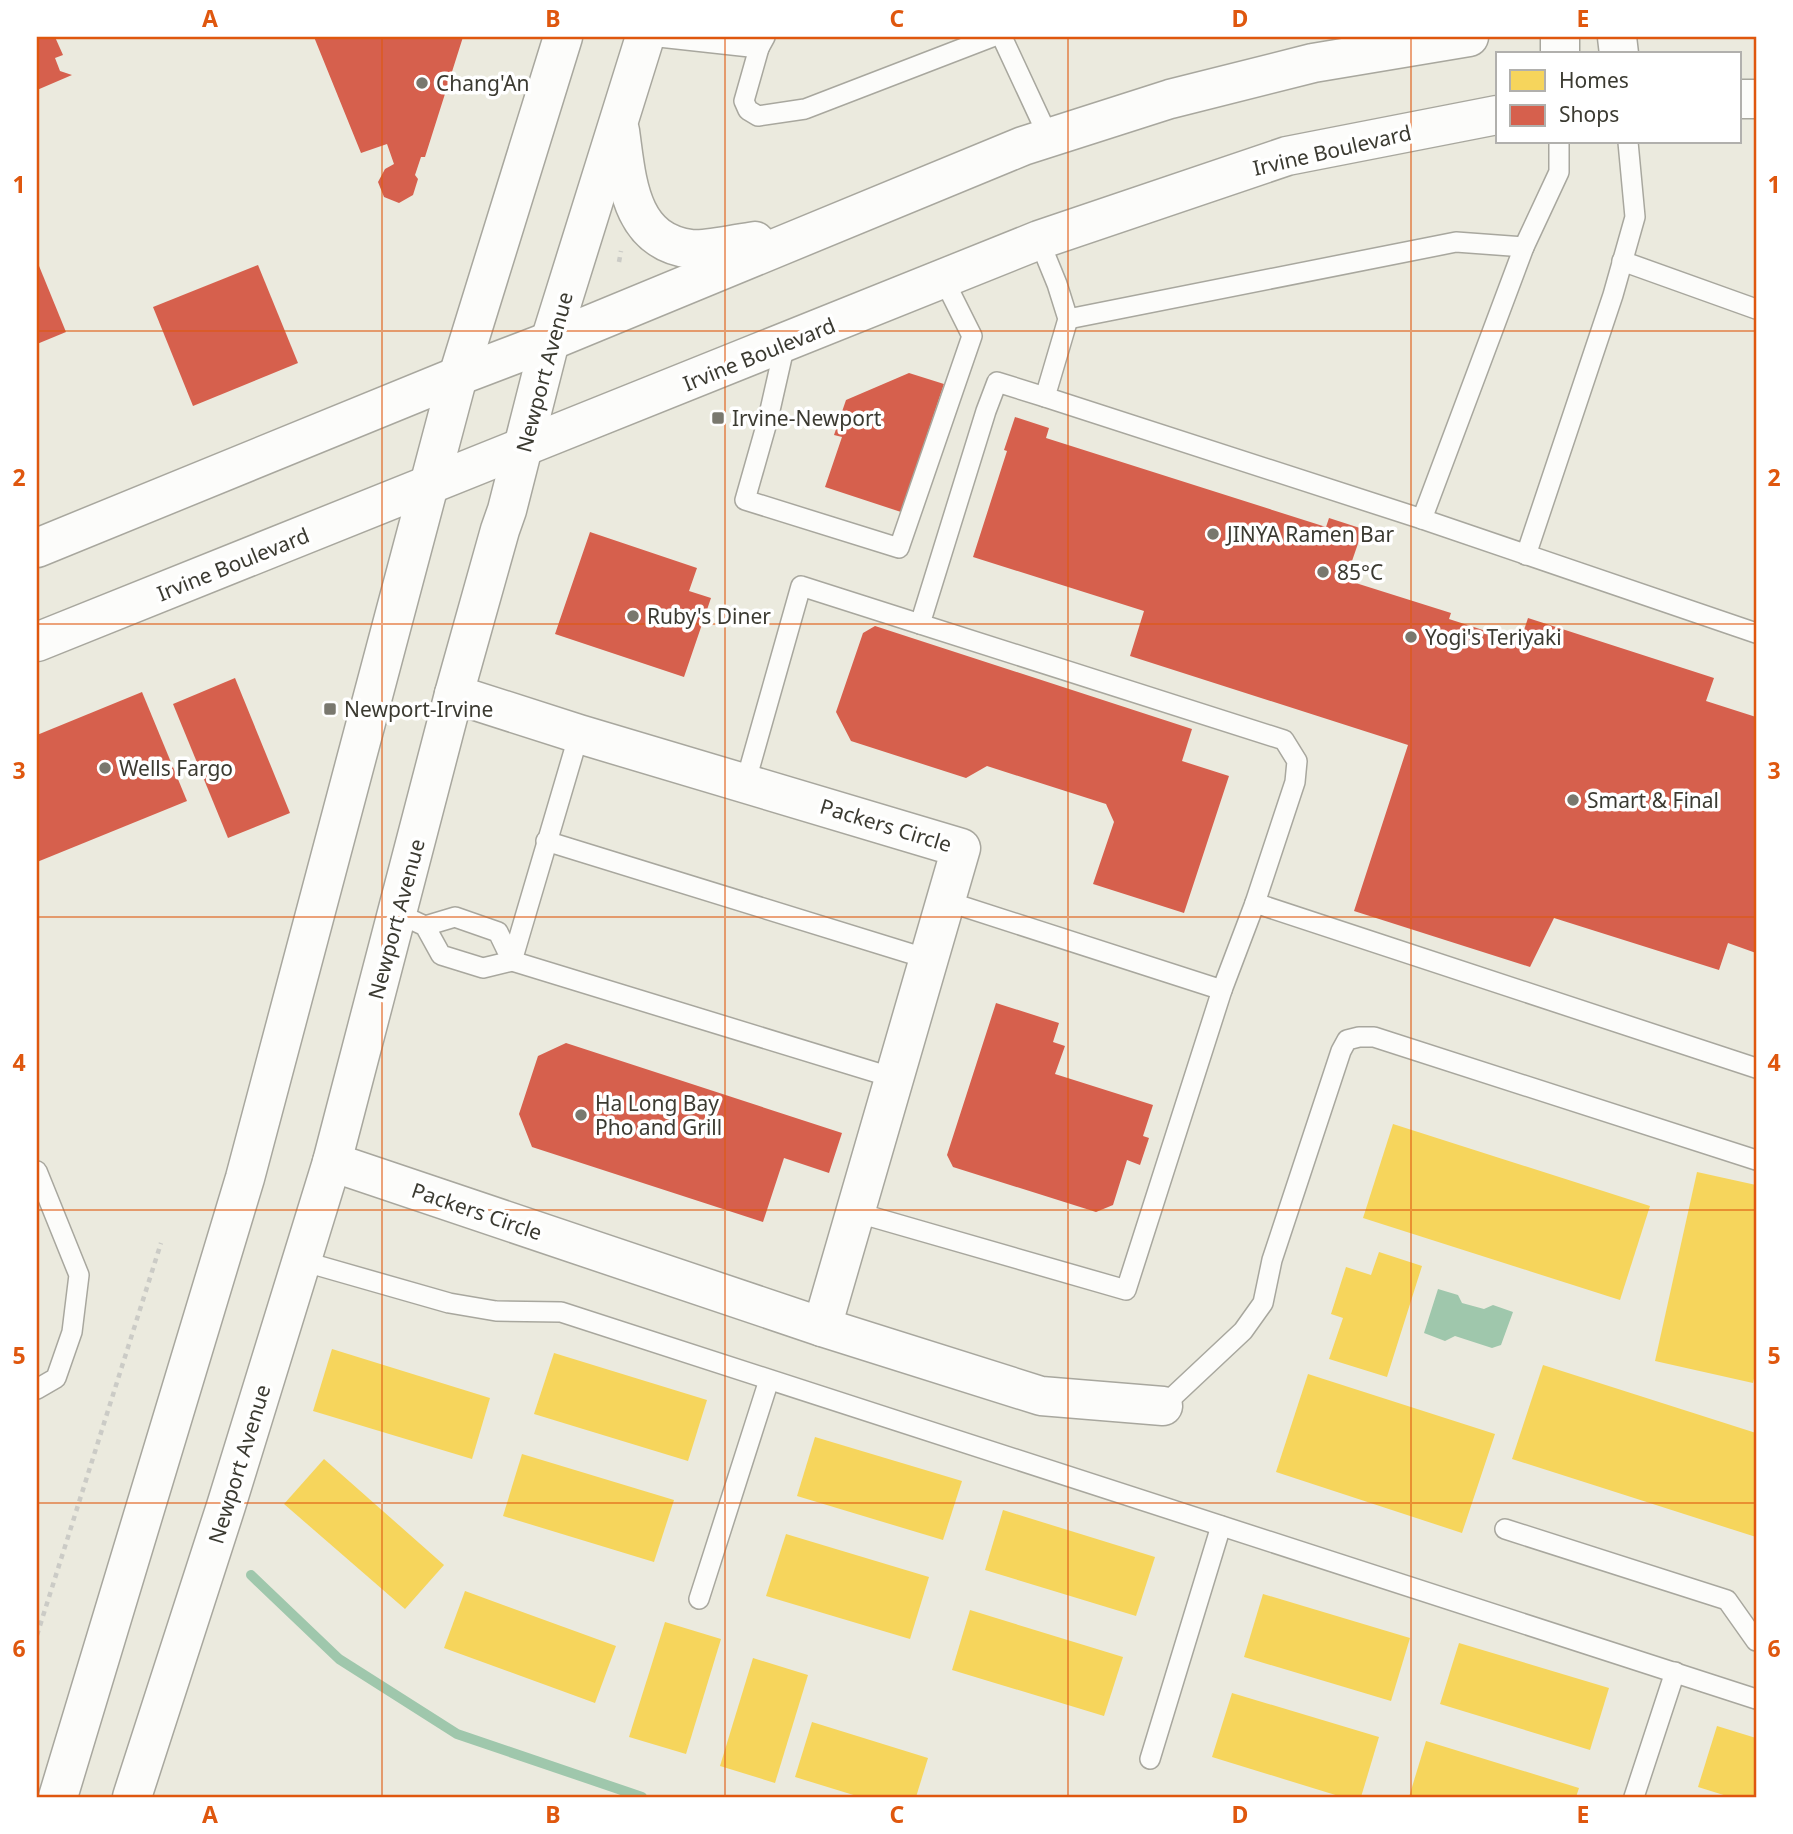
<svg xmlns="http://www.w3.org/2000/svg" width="1793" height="1834" font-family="'Noto Sans',sans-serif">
  <rect width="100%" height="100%" fill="#ebeade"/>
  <polygon fill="#9fc7ac" points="1438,1289 1458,1295 1462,1303 1484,1309 1493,1305 1513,1312 1501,1345 1492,1348 1455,1336 1445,1341 1424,1333"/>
  <g fill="#f6d55c">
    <polygon points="1393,1124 1650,1206 1620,1300 1363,1218"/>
    <polygon points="1697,1172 1756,1185 1756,1369 1753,1383 1655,1361"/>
    <polygon points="1379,1252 1422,1266 1387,1377 1329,1359 1343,1318 1331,1314 1346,1267 1371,1275"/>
    <polygon points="332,1349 490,1398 472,1459 313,1411"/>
    <polygon points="554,1353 707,1400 688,1461 534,1414"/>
    <polygon points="1543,1365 1756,1433 1756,1537 1512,1459"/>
    <polygon points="1308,1374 1495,1434 1462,1533 1276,1472"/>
    <polygon points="815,1437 962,1481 943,1540 797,1496"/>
    <polygon points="522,1454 674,1500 654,1562 503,1516"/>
    <polygon points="324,1459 444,1565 405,1609 284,1504"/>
    <polygon points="1003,1510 1155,1557 1136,1616 985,1570"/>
    <polygon points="786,1534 929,1577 910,1639 766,1596"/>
    <polygon points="465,1591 616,1646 595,1703 444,1648"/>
    <polygon points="1263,1594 1410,1638 1391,1701 1244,1657"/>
    <polygon points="970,1610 1123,1657 1104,1716 952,1670"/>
    <polygon points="665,1622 721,1639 686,1754 629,1737"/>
    <polygon points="1459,1643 1609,1688 1590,1750 1440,1704"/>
    <polygon points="753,1658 808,1675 775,1783 720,1766"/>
    <polygon points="1232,1693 1379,1737 1361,1797 1342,1797 1212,1757"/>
    <polygon points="812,1722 928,1758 916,1797 860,1797 795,1777"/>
    <polygon points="1717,1726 1756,1738 1756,1797 1730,1797 1698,1787"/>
    <polygon points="1426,1741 1579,1788 1576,1797 1409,1797"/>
  </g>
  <g fill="#d6604d">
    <polygon points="37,37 55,37 63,55 55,58 60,71 72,75 37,90"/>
    <polygon points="314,37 463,37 425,157 421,157 415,175 418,179 413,195 399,203 384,197 378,182 385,169 394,164 387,144 361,153"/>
    <polygon points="37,261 66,332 37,344"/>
    <polygon points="258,265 298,363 193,406 153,307"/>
    <polygon points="909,373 944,384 901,512 825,487 842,437 834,435 846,400"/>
    <polygon points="1015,417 1049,428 1046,438 1326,527 1329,518 1363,529 1352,561 1349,561 1343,579 1451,613 1449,619 1520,642 1528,618 1714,678 1706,701 1756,717 1756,953 1728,943 1719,970 1554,918 1530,967 1354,911 1408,745 1130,656 1144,611 973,557 1007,451 1004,450"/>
    <polygon points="590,532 697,568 689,591 711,598 684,677 555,634"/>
    <polygon points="875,626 1192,729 1182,761 1229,776 1184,913 1093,884 1114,822 1106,804 987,766 966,778 851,741 836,712 863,633"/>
    <polygon points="235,678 290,813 228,838 173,704"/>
    <polygon points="142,692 187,801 37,862 37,735"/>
    <polygon points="996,1003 1059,1023 1053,1042 1065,1046 1055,1074 1153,1105 1143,1136 1149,1138 1140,1165 1127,1160 1113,1205 1096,1212 953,1167 947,1155"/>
    <polygon points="566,1043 842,1133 829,1173 784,1158 763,1222 532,1147 519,1114 538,1056"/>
  </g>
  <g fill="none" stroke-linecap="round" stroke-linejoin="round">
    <polyline stroke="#9fc7ac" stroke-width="10" points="251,1575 339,1659 457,1734 642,1797"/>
    <g stroke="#a8a79e" stroke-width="22">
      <g id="service">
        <polyline points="659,37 759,48 765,37"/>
        <polyline points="1002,37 1049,138"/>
        <polyline points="759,48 744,101 748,110 758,116 805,109 992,37"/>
        <polyline points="1039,240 1057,284 1068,319 1045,397 1422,519 1756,633"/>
        <polyline points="1622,261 1756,309"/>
        <polyline points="1068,319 1456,242 1524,247"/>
        <polyline points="785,344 768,419 745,500 899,548 972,336 944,280"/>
        <polyline points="1045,397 997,382 986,411 920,624 1284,740 1297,761 1295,782 1255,903 1756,1068"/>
        <polyline points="1422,519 1524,247 1559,172 1559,142"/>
        <polyline points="1526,555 1613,295 1635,217 1628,142"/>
        <polyline points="579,734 512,961 894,1078"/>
        <polyline points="745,784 801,586 920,624"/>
        <polyline points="546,841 928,959"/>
        <polyline points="946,901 1222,990 1255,903"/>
        <polyline points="397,913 425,926 441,955 483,968 512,961 498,932 455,917 425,926"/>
        <polyline points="37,1171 79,1275 72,1332 56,1378 37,1389"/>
        <polyline points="855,1212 1126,1290 1222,990"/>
        <polyline points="302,1261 449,1303 496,1311 561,1312 1756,1699"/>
        <polyline points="1163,1406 1243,1331 1263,1303 1272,1260 1341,1051 1347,1040 1359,1037 1374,1037 1756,1160"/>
        <polyline points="1505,1529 1727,1600 1756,1641"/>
        <polyline points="699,1599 769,1380"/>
        <polyline points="1150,1759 1221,1526"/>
        <polyline points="1634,1797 1675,1672"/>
      </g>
    </g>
    <g stroke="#a8a79e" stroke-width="41">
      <g id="minor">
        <polyline points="454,694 579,734 961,848 822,1327"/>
        <polyline points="332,1162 822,1327 1041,1396 1163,1406"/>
      </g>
    </g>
    <g stroke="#a8a79e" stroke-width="41">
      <g id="secondary">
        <polyline points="1617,37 1619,54"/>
        <polyline points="1560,54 1560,37"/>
      </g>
    </g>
    <g stroke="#a8a79e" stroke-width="41">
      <g id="primary">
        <polyline points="1739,99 1756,99"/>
        <path d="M620,131C627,180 629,241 691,249C706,251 739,243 755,241"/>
        <polyline points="37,548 458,376 550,341 1023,146 1170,99 1313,63 1469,37"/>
        <polyline points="37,642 1039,240 1287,156 1497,115"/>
        <polyline points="58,1797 245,1178 458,376 563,37"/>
        <polyline points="132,1797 226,1506 332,1162 454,694 500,530 507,510 550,341 645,37"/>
      </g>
    </g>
    <g stroke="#cbcbc6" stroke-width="4.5" stroke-dasharray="5 5" stroke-linecap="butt">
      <polyline points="619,262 621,251"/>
      <polyline points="37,1635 161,1243"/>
    </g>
    <use href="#service" stroke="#fcfcfa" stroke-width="19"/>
    <use href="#minor" stroke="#fcfcfa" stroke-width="38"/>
    <use href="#secondary" stroke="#fcfcfa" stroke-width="38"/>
    <use href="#primary" stroke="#fcfcfa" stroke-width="38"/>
  </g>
  <path fill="none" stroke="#df570e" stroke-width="2" stroke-opacity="0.55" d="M382,37V1797M725,37V1797M1068,37V1797M1411,37V1797M37,331H1756M37,624H1756M37,917H1756M37,1210H1756M37,1503H1756"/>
  <g fill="#79786e" stroke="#fff" stroke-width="2.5">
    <circle cx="422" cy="83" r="7"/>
    <rect x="711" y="411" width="14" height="14" rx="3.5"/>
    <circle cx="1213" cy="534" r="7"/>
    <circle cx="1323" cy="572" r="7"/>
    <circle cx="633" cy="616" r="7"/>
    <circle cx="1411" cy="637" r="7"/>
    <rect x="323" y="702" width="14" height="14" rx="3.5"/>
    <circle cx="105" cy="768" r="7"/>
    <circle cx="1573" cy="800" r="7"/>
    <circle cx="581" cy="1115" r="7"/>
  </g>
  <g text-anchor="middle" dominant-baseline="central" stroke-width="7" stroke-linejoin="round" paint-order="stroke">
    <g font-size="21" fill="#3b3a31" stroke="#fff" text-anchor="start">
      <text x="436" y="83">Chang'An</text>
      <text x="732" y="418">Irvine-Newport</text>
      <text x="1227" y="534">JINYA Ramen Bar</text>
      <text x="1337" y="572">85°C</text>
      <text x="647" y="616">Ruby's Diner</text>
      <text x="1425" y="637">Yogi's Teriyaki</text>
      <text x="344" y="709">Newport-Irvine</text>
      <text x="119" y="768">Wells Fargo</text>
      <text x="1587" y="800">Smart &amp; Final</text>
      <text x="595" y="1103">Ha Long Bay<tspan x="595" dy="24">Pho and Grill</tspan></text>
    </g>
    <g font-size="21" fill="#3b3a31" stroke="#fff">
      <text transform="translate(1332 150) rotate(-13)">Irvine Boulevard</text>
      <text transform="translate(759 354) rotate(-22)">Irvine Boulevard</text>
      <text transform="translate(544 372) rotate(-75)">Newport Avenue</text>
      <text transform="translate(233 564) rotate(-22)">Irvine Boulevard</text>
      <text transform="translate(886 825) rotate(17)">Packers Circle</text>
      <text transform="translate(396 919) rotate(-75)">Newport Avenue</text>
      <text transform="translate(477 1211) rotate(19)">Packers Circle</text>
      <text transform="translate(239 1464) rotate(-73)">Newport Avenue</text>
    </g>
  </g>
  <rect width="1793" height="1834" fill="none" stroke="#ffffff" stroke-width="77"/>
  <rect x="1496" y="52" width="245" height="91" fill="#ffffff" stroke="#b1b0ad" stroke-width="2"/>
  <rect x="1510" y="70" width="35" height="21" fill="#f6d55c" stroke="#b1b0ad" stroke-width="2"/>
  <text x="1559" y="88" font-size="21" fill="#3b3a31">Homes</text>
  <rect x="1510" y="105" width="35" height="21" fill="#d6604d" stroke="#b1b0ad" stroke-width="2"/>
  <text x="1559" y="122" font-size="21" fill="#3b3a31">Shops</text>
  <rect x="38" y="38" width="1717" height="1758" fill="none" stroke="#df570e" stroke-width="2.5"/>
  <g font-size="23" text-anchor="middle" font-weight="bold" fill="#df570e">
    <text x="210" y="27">A</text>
    <text x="553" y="27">B</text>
    <text x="897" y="27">C</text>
    <text x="1240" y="27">D</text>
    <text x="1583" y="27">E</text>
    <text x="19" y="193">1</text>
    <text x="1774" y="193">1</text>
    <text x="19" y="486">2</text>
    <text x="1774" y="486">2</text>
    <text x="19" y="779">3</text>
    <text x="1774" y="779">3</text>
    <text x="19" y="1071">4</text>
    <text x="1774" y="1071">4</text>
    <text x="19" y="1364">5</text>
    <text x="1774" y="1364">5</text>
    <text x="19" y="1657">6</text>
    <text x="1774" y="1657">6</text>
    <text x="210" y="1823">A</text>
    <text x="553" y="1823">B</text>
    <text x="897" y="1823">C</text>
    <text x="1240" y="1823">D</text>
    <text x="1583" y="1823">E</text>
  </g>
</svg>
